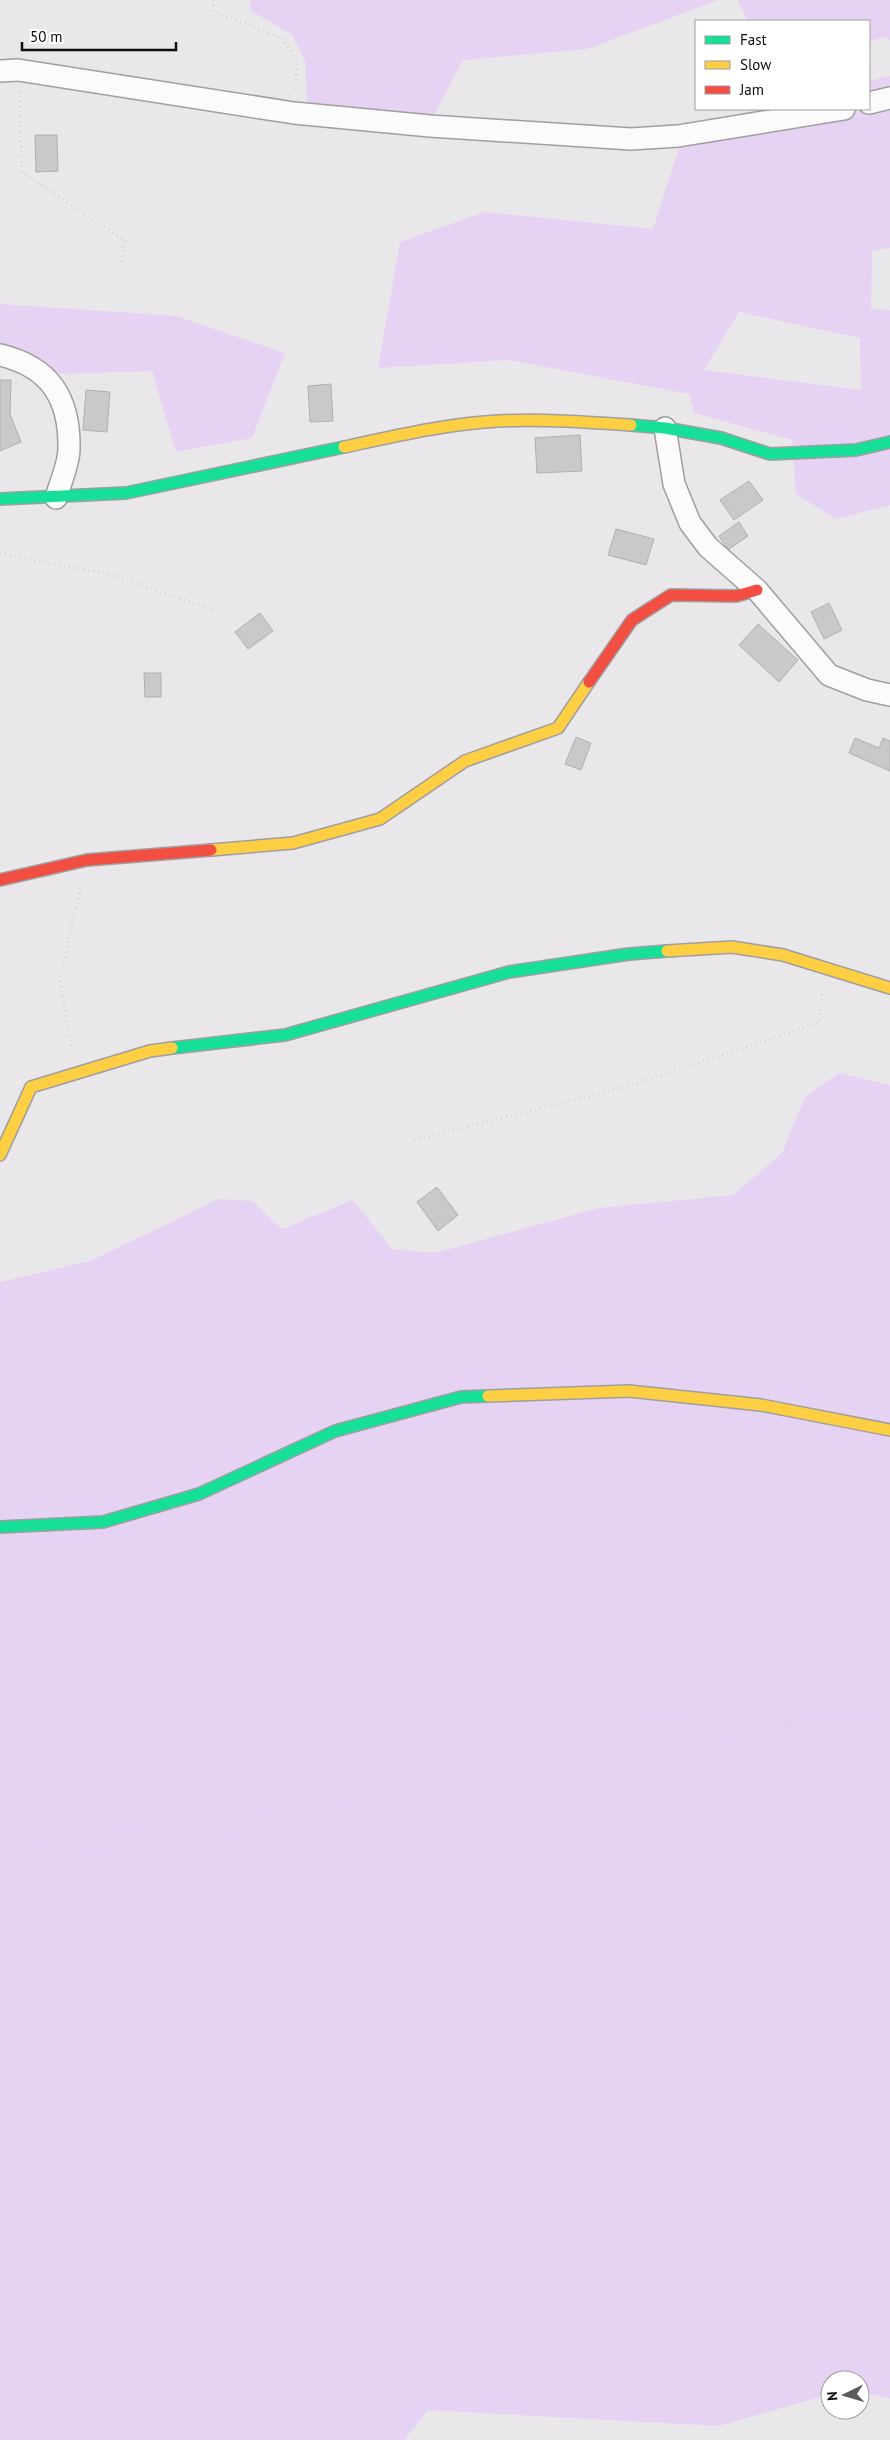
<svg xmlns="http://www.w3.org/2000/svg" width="890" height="2440" font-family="'PT Sans',sans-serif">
  <rect width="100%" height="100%" fill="#e9e7ea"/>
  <g fill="#e6d3f3" fill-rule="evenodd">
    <polygon points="250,0 718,0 587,49 463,60 434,115 307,103 305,60 292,34 251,11"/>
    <polygon points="737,0 890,0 890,40 886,37 869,41 869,21 748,21"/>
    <path d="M890,76V248L872,251L871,309L890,310V505L836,519L796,494L792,440L694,413L689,394L509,360L378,368L400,242L485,212L653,229L686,127L760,109H869V81ZM739,312L860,338L861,390L704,370Z"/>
    <polygon points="0,304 176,316 285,353 252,438 176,452 152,371 64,374 0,361"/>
    <polygon points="839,1073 890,1085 890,2399 860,2391 860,2380 830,2380 830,2394 719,2426 428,2410 404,2440 0,2440 0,1282 90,1261 219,1199 252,1201 282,1229 353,1200 392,1249 435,1253 599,1208 733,1195 782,1153 805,1097"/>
  </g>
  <g fill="#cac8cb" stroke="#b0afb1">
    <polygon points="35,135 57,135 58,171 36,172"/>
    <polygon points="0,380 11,380 10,414 21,442 0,451"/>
    <polygon points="331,384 333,421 310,422 308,386"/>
    <polygon points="86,390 110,392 107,432 83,430"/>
    <polygon points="580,435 582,471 537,473 535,438"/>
    <polygon points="749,481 763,500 734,520 720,500"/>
    <polygon points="739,522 748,536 728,550 719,536"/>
    <polygon points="616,529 654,539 646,565 608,555"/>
    <polygon points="829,603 842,630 824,639 811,612"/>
    <polygon points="260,613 273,631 248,649 235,632"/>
    <polygon points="758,624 798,660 779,682 739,645"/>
    <polygon points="144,673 161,673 161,697 145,697"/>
    <polygon points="576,737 591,743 581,770 565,764"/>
    <polygon points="855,738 879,748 883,738 890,741 890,771 849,753"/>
    <polygon points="437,1187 458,1215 438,1231 417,1202"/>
  </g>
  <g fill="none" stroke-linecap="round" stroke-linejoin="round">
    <g stroke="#9f9ea0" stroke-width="24">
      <g id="street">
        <polyline points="0,71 18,70 294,113 430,126 631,139 678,136 844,109"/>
        <polyline points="869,103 890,98"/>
        <path d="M0,355C50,367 70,398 69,449C69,464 60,483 56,498"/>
        <polyline points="665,428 674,484 690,523 708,547 757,590 829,675 867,690 890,695"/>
      </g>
    </g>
    <g stroke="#9f9ea0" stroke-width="14">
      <g id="fast">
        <polyline points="631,425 665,428 721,438 770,454 856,450 890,442"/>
        <polyline points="0,499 126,493 344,447"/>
        <polyline points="172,1048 285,1035 509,972 629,954 667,951"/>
        <polyline points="0,1527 103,1522 199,1494 335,1431 461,1397 488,1396"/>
      </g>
    </g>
    <g stroke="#9f9ea0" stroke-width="14">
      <g id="slow">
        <path d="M344,447C395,436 446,424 498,421C542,419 587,422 631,425"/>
        <polyline points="211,850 293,843 380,819 465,761 558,728 589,682"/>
        <polyline points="667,951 732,947 783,955 890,988"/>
        <polyline points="0,1155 31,1087 150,1051 172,1048"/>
        <polyline points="488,1396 629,1391 761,1405 890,1430"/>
      </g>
    </g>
    <g stroke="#9f9ea0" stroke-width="14">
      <g id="jam">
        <polyline points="589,682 632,620 671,595 736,596 757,590"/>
        <polyline points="0,880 87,860 211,850"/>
      </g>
    </g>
    <g stroke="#d3d3d4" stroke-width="3" stroke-dasharray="1 4" stroke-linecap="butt">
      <polyline points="213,0 214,12 282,38 297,62 295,93"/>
      <polyline points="19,91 22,172 125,241 121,263"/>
      <polyline points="0,554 114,575 216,611"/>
      <polyline points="72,1051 60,980 81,886"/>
      <polyline points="414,1140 618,1089 820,1022 822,990"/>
      <polyline points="0,1864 72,1844 222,1829 250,1823 283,1820 533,1717 720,1729 890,1725"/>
    </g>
    <use href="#street" stroke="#fcfbfc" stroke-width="21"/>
    <use href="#fast" stroke="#16e098" stroke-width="11"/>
    <use href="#slow" stroke="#ffcf43" stroke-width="11"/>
    <use href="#jam" stroke="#f24e42" stroke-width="11"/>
  </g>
  <rect x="695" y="20" width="175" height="90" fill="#ffffff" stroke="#9e9e9f"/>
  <rect x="705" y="36" width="25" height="8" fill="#16e098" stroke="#9e9e9f"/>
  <text x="740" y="45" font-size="15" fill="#0d0c0e">Fast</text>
  <rect x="705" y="61" width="25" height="8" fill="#ffcf43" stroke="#9e9e9f"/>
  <text x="740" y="70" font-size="15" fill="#0d0c0e">Slow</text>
  <rect x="705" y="86" width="25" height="8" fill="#f24e42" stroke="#9e9e9f"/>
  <text x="740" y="95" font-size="15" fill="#0d0c0e">Jam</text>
  <g transform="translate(845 2395) rotate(265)"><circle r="24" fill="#ffffff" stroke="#9e9e9f"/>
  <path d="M0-4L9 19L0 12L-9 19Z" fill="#5a595b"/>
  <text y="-8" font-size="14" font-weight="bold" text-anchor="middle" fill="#0d0c0e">N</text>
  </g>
  <path d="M22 42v8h154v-8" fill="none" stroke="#0d0c0e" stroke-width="2.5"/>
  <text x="30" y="42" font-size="15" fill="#0d0c0e" stroke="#ffffff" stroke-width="4" paint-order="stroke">50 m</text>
</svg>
